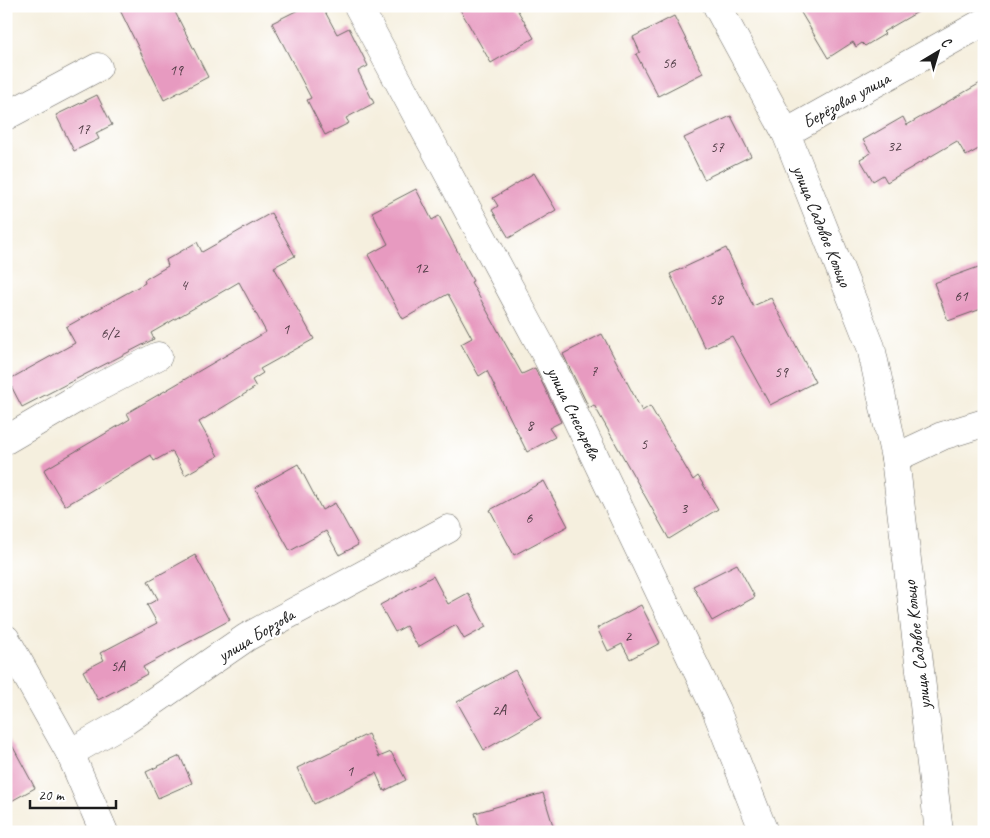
<svg xmlns="http://www.w3.org/2000/svg" width="990" height="838" font-family="Caveat,sans-serif">
  <rect width="100%" height="100%" fill="#fff"/>
  <filter id="ink" filterUnits="userSpaceOnUse"><feTurbulence type="fractalNoise" baseFrequency=".02" numOctaves="2"/><feDisplacementMap in="SourceGraphic" scale="10" xChannelSelector="R" yChannelSelector="G"/><feConvolveMatrix kernelMatrix="1 2 1 2 8 2 1 2 1" color-interpolation-filters="sRGB"/></filter>
  <filter id="wash" filterUnits="userSpaceOnUse"><feTurbulence type="fractalNoise" baseFrequency=".0096" numOctaves="4" result="noise"/><feDisplacementMap in="SourceGraphic" scale="20" xChannelSelector="R" yChannelSelector="G"/><feGaussianBlur stdDeviation="1.12" result="paint"/><feColorMatrix in="noise" values="0 0 0 0 0 0 0 0 0 0 0 0 0 0 0 0 0 1.4 0 .05"/><feComposite in="paint" operator="in"/></filter>
  <g filter="url(#wash)">
    <rect width="100%" height="100%" fill="#f5efde"/>
    <g id="blocks">
      <g fill="#e79ac0">
        <polygon points="118,6 172,6 208,77 164,100"/>
        <polygon points="306,6 322,6 337,34 349,28 368,66 358,71 374,103 346,118 349,123 325,135 307,100 311,98 272,23"/>
        <polygon points="458,6 515,6 534,38 491,63"/>
        <polygon points="797,6 928,6 883,32 885,34 865,46 862,43 856,47 853,42 828,58"/>
        <polygon points="674,16 703,73 658,96 636,54 640,52 633,37"/>
        <polygon points="984,81 984,146 966,156 957,141 887,182 883,175 873,181 860,159 871,153 863,140 903,117 907,125"/>
        <polygon points="97,95 112,125 96,133 99,139 74,151 56,115"/>
        <polygon points="731,116 751,156 704,179 684,138"/>
        <polygon points="534,173 556,210 509,238 492,210 498,206 493,198"/>
        <polygon points="416,189 432,220 439,216 473,281 471,282 522,374 535,368 561,422 549,428 555,437 527,452 487,371 479,376 461,344 472,338 448,294 403,319 368,255 388,244 372,212"/>
        <polygon points="271,213 295,256 274,267 314,339 260,369 263,373 252,380 256,387 199,422 218,456 185,475 172,451 154,461 151,455 65,506 44,470 130,419 127,413 266,332 239,282 151,333 154,339 22,407 8,380 75,343 66,327 145,283 144,280 168,266 166,260 197,242 202,252"/>
        <polygon points="726,248 753,306 771,298 815,382 770,405 732,336 705,348 670,274"/>
        <polygon points="984,265 984,308 948,321 934,283"/>
        <polygon points="602,334 642,411 650,406 693,480 698,476 718,509 669,539 594,405 589,408 563,354"/>
        <polygon points="298,464 322,510 335,503 358,545 339,555 326,531 290,551 255,488"/>
        <polygon points="544,481 568,526 514,555 490,510"/>
        <polygon points="195,555 230,620 143,667 147,674 98,700 83,671 104,660 100,653 157,623 147,605 158,599 148,581"/>
        <polygon points="737,564 755,597 712,621 693,586"/>
        <polygon points="433,576 448,604 468,593 486,627 464,639 456,625 418,647 406,626 395,632 380,605"/>
        <polygon points="641,605 660,643 630,659 622,644 608,651 597,628"/>
        <polygon points="515,670 541,718 484,750 457,702"/>
        <polygon points="6,734 35,788 6,804"/>
        <polygon points="368,734 379,757 391,752 406,780 384,791 376,773 314,804 297,768"/>
        <polygon points="180,756 192,783 158,798 146,772"/>
        <polygon points="543,793 555,832 480,832 475,813"/>
      </g>
    </g>
  </g>
  <g filter="url(#ink)">
    <use href="#blocks" fill-opacity="0" stroke="#686660" stroke-width="1"/>
    <g fill="none" stroke-linecap="round" stroke-linejoin="round">
      <g stroke="#686660" stroke-width="29">
        <g id="minor">
          <polyline points="358,6 548,359 716,710 764,832"/>
          <polyline points="717,6 786,133 871,347 895,458 939,832"/>
          <polyline points="6,116 98,67"/>
          <polyline points="786,133 984,22"/>
          <polyline points="6,440 76,399 158,356"/>
          <polyline points="895,458 942,436 984,423"/>
          <polyline points="6,639 70,753 104,832"/>
          <polyline points="70,753 124,722 247,637 448,529"/>
        </g>
      </g>
      <use href="#minor" stroke="#fff" stroke-width="28"/>
    </g>
  </g>
  <g text-anchor="middle" dominant-baseline="central" stroke-width="4.5" stroke-linejoin="round" paint-order="stroke">
    <g font-size="15" fill="#4f3c45">
      <text x="669" y="63">56</text>
      <text x="176" y="70">19</text>
      <text x="83" y="129">17</text>
      <text x="894" y="146">32</text>
      <text x="717" y="147">57</text>
      <text x="421" y="268">12</text>
      <text x="184" y="285">4</text>
      <text x="961" y="296">61</text>
      <text x="716" y="299">58</text>
      <text x="286" y="329">1</text>
      <text x="110" y="333">6/2</text>
      <text x="594" y="371">7</text>
      <text x="781" y="372">59</text>
      <text x="530" y="425">8</text>
      <text x="644" y="444">5</text>
      <text x="684" y="508">3</text>
      <text x="529" y="518">6</text>
      <text x="628" y="636">2</text>
      <text x="118" y="666">5А</text>
      <text x="499" y="710">2А</text>
      <text x="350" y="771">1</text>
    </g>
    <g font-size="18" fill="#1c1c1c" stroke="#fff">
      <text transform="translate(846 100) rotate(-29)">Берёзовая улица</text>
      <text transform="translate(822 226) rotate(68)">улица Садовое Кольцо</text>
      <text transform="translate(574 413) rotate(64)">улица Снесарева</text>
      <text transform="translate(256 635) rotate(-31)">улица Борзова</text>
      <text transform="translate(917 645) rotate(-97)">улица Садовое Кольцо</text>
    </g>
  </g>
  <rect width="990" height="838" fill="none" stroke="#fff" stroke-width="25"/>
  <g transform="translate(938 52) rotate(38)" stroke="#ffffff" stroke-width="4" paint-order="stroke">
  <path d="M0-4L9 19L0 12L-9 19Z" fill="#1c1c1c"/>
  <text y="-8" font-size="14" font-weight="bold" text-anchor="middle" fill="#1c1c1c">С</text>
  </g>
  <path d="M30 800v8h86v-8" fill="none" stroke="#1c1c1c" stroke-width="2.5"/>
  <text x="38" y="800" font-size="15" fill="#1c1c1c" stroke="#ffffff" stroke-width="4" paint-order="stroke">20 m</text>
</svg>
